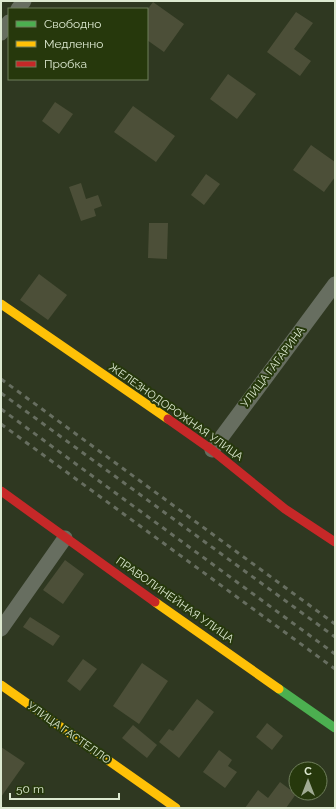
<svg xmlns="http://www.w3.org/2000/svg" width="336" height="809" font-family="Raleway,sans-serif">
  <rect width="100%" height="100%" fill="#2f3821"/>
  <g fill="#4c4f38">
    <polygon points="153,2 184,24 164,52 147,40 147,10"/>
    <polygon points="296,12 313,23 294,49 311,61 300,76 267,52"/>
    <polygon points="228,74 256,94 237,119 210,99"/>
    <polygon points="55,102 73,114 59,134 42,121"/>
    <polygon points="133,106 175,136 156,162 114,132"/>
    <polygon points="311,145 335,162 335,177 324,192 293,170"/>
    <polygon points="206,174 220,184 204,205 191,195"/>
    <polygon points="81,183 86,199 98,195 102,206 94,209 96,216 81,221 69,187"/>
    <polygon points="149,223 168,223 167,259 148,258"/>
    <polygon points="39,274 67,295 48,320 20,300"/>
    <polygon points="65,560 84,574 63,604 43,590"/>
    <polygon points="30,617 60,636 53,646 23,627"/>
    <polygon points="83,659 97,669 80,691 67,681"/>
    <polygon points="142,663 168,681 139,724 113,706"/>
    <polygon points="197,699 214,712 179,758 159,742 169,729 173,731"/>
    <polygon points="267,723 283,736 272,750 256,737"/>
    <polygon points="133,725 157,745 147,758 122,738"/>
    <polygon points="1,747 25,763 1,797"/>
    <polygon points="219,750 232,760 228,766 237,772 225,788 203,772"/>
    <polygon points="280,782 296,794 286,808 245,808 258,790 268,798"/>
  </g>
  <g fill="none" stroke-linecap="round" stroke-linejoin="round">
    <g stroke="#676e60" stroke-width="15">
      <polyline points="18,9 24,1"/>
      <polyline points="1,33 9,22"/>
      <polyline points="212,450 335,284"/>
      <polyline points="1,629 65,538"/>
    </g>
    <polyline stroke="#4caf50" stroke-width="9" points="279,689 335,728"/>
    <g stroke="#ffc107" stroke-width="9">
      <polyline points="1,304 168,419"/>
      <polyline points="155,602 279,689"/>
      <polyline points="1,685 176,808"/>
    </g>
    <g stroke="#c62828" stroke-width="9">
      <polyline points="168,419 212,450 285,509 335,542"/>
      <polyline points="1,491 155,602"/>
    </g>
    <g stroke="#676e60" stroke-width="3" stroke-dasharray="5 5" stroke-linecap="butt">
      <polyline points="1,379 335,624"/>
      <polyline points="1,393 335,637"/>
      <polyline points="1,409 335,654"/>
      <polyline points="1,424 335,669"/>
    </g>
  </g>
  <g text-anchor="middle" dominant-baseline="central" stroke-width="4" stroke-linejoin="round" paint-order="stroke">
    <g font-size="11" fill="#dde9d1" stroke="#26380c">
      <text transform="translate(273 367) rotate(-53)">УЛИЦА ГАГАРИНА</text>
      <text transform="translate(176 412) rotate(35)">ЖЕЛЕЗНОДОРОЖНАЯ УЛИЦА</text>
      <text transform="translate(175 600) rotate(35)">ПРАВОЛИНЕЙНАЯ УЛИЦА</text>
      <text transform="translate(69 733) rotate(35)">УЛИЦА ГАСТЕЛЛО</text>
    </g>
  </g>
  <rect width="336" height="809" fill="none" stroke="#dde9d1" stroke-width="4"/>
  <rect x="8" y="8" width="140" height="72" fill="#26380c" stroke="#6f7f5b"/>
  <rect x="16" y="21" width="20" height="6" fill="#4caf50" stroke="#6f7f5b"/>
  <text x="44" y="28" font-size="12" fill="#dde9d1">Свободно</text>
  <rect x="16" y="41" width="20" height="6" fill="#ffc107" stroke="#6f7f5b"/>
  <text x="44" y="48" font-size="12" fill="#dde9d1">Медленно</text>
  <rect x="16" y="61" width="20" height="6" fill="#c62828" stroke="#6f7f5b"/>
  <text x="44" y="68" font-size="12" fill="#dde9d1">Пробка</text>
  <g transform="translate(308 781)"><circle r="19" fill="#26380c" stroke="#6f7f5b"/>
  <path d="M0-3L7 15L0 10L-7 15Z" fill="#a0ab93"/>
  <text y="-6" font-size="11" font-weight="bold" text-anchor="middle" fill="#dde9d1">С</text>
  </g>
  <path d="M10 793v6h109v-6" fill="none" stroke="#dde9d1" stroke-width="2"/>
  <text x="16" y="793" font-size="12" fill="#dde9d1" stroke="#26380c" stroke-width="3" paint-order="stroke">50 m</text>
</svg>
